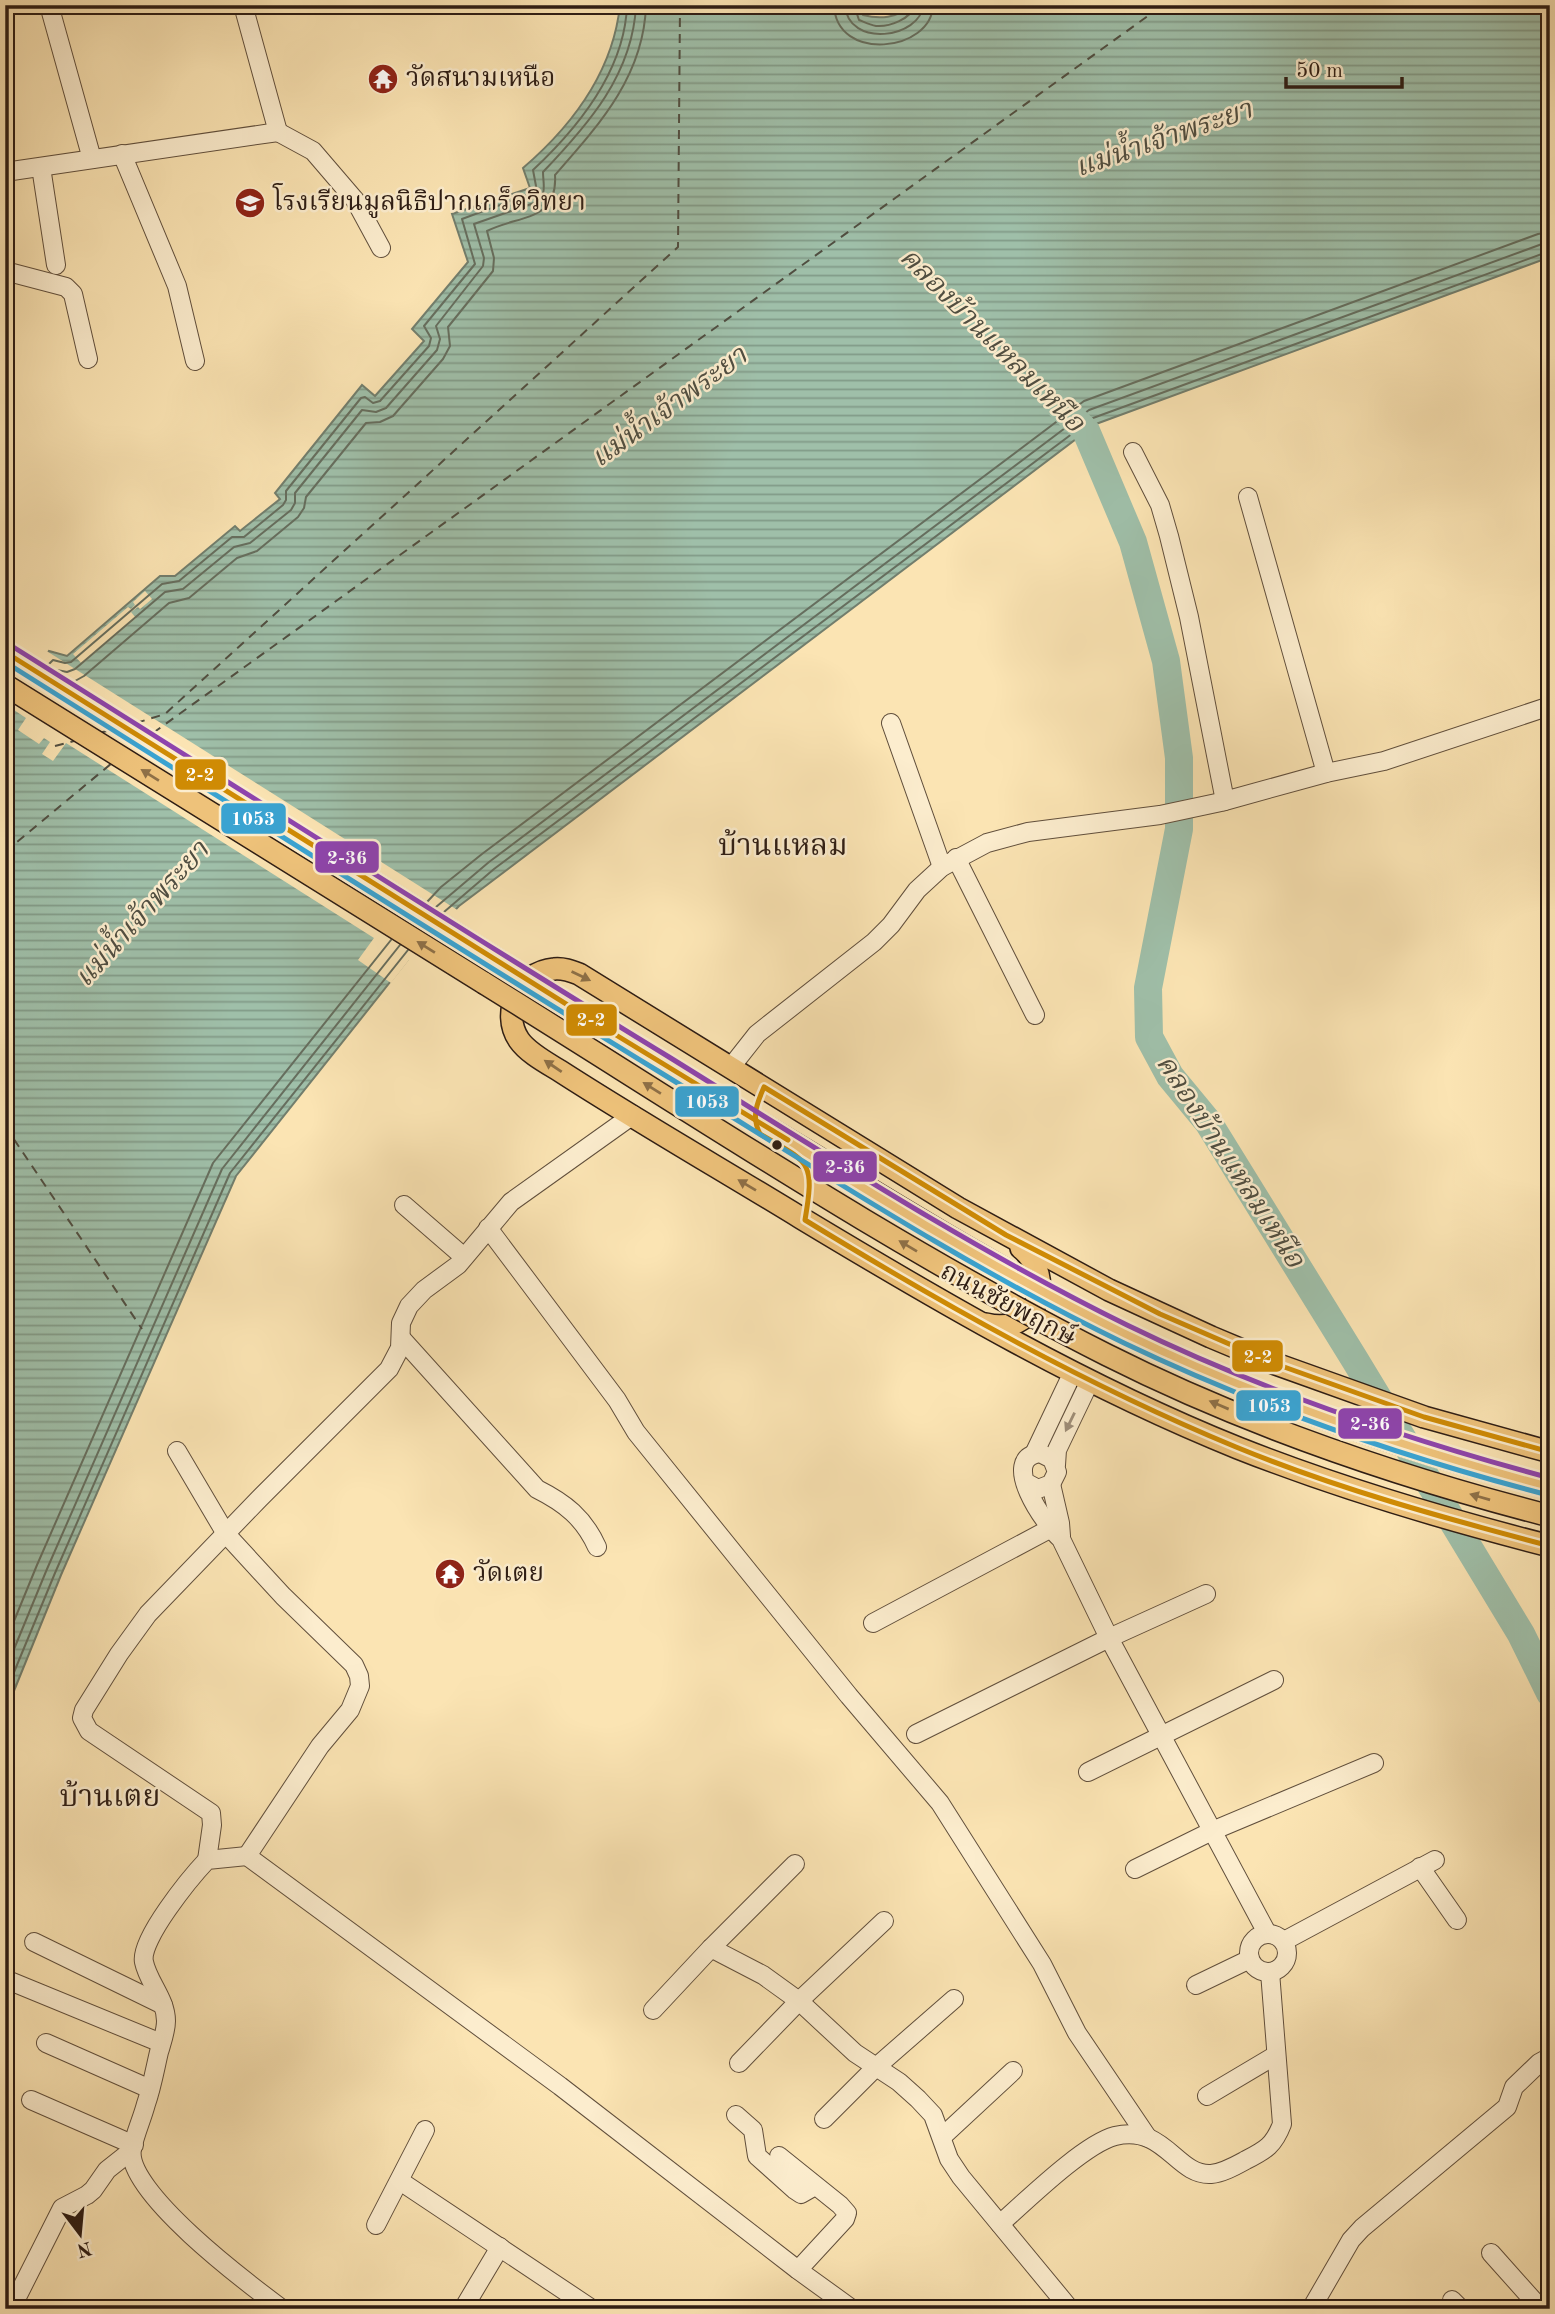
<svg xmlns="http://www.w3.org/2000/svg" width="1555" height="2314" font-family="'Old Standard TT','Noto Serif Thai',serif">
  <defs>
    <pattern id="water-rules" width="6" height="5" patternUnits="userSpaceOnUse" patternTransform="scale(1.75)"><rect width="6" height="5" fill="#9fbfa9"/><path d="M0 2.5h6" fill="none" stroke="#829b88"/></pattern>
  </defs>
  <rect width="100%" height="100%" fill="#fbe4b3"/>
  <filter id="stains"><feTurbulence type="fractalNoise" baseFrequency=".00286" numOctaves="4"/><feColorMatrix values="0 0 0 0 .2 0 0 0 0 .09 0 0 0 0 .02 0 0 0 .5 -.17"/></filter>
  <radialGradient id="worn" r=".72"><stop offset=".6" stop-color="#630" stop-opacity="0"/><stop offset="1" stop-color="#630" stop-opacity=".3"/></radialGradient>
  <path fill="url(#water-rules)" stroke="#727e6d" stroke-width="2" d="M620,5H860L863,15C878,19 899,19 909,5H1550V257L1096,424L459,906L410,957L236,1176L61,1575L5,1713V717L49,651L67,656L160,576H175L235,526L240,531L280,499L275,493L362,385L375,396L424,341L412,329L468,262L452,214L530,188L523,168C573,125 613,72 620,5Z"/>
  <g fill="#fbe4b3">
    <polygon points="145,591 152,599 140,609 138,607 131,612 136,618 82,664 73,654 128,607 131,609 135,605 133,602"/>
    <polygon points="45,650 459,911 412,961 409,960 391,983 358,960 374,938 66,743 53,761 42,754 50,742 44,738 39,744 18,730 26,718 8,706"/>
  </g>
  <g fill="none" stroke-linecap="round" stroke-linejoin="round">
    <g stroke="#666e5e" stroke-width="2">
      <path d="M834,5C836,63 932,52 933,5"/>
      <path d="M845,5C848,49 921,38 923,5"/>
      <path d="M854,5L859,20C864,22 870,25 876,26C889,27 912,19 914,5"/>
      <path d="M48,665L53,660L65,663L71,662L162,584L179,581L232,537H244L283,505L286,500V491L361,398L365,397L373,403L380,401L429,346L431,338L424,326L475,264L462,219L535,192L536,186L533,170C579,127 625,70 627,5"/>
      <path d="M57,670L67,672L75,669L165,592L183,589L234,547L250,543L291,510L295,503V493L362,410L376,412L386,408L437,350L440,339L436,326L483,266L484,258L474,224L534,203C548,195 543,185 543,172C588,125 633,74 636,5"/>
      <path d="M75,681L84,676L169,603L189,598L237,558L257,551L298,517L304,508L306,497L366,423L380,422L393,416L443,359L450,346L448,327L493,271L494,258L487,231C518,215 558,222 555,175C599,125 644,76 646,5"/>
      <polyline points="427,902 441,887 482,854 1084,401 1538,234 1550,232"/>
      <polyline points="436,907 489,862 1089,410 1542,244 1550,243"/>
      <polyline points="444,912 494,869 1093,418 1550,251"/>
      <polyline points="5,1643 37,1565 213,1163 391,940"/>
      <polyline points="5,1671 47,1569 222,1169 400,945"/>
      <polyline points="5,1694 55,1573 230,1173 408,950"/>
    </g>
    <polyline stroke="#9fbfa9" stroke-width="28" points="1058,404 1086,431 1133,542 1166,661 1179,758 1179,829 1148,988 1149,1037 1170,1076 1208,1122 1355,1360 1521,1634 1550,1693"/>
    <g stroke="#504e41" stroke-width="2" stroke-dasharray="9 7" stroke-linecap="butt">
      <polyline points="136,723 165,714 678,247 680,5"/>
      <polyline points="99,733 111,730"/>
      <polyline points="153,733 1163,5"/>
      <polyline points="55,746 74,741"/>
      <polyline points="5,852 112,763"/>
      <polyline points="5,1126 142,1329"/>
    </g>
    <g stroke="#614f3c" stroke-width="20">
      <g id="minor">
        <polyline points="49,5 92,159"/>
        <polyline points="243,5 278,132"/>
        <polyline points="5,8 12,5"/>
        <polyline points="278,132 313,151 355,200 381,248"/>
        <polyline points="122,154 177,286 195,361"/>
        <polyline points="41,167 56,265"/>
        <polyline points="5,172 278,132"/>
        <polyline points="5,271 66,287 73,294 88,359"/>
        <polyline points="1133,452 1160,505 1169,536 1189,617 1225,801"/>
        <polyline points="1248,497 1326,773"/>
        <polyline points="891,723 942,867"/>
        <polyline points="956,858 1035,1015"/>
        <polyline points="731,1067 757,1034 874,942 891,925 917,890 942,867 987,843 1028,832 1160,815 1221,802 1326,773 1384,761 1550,706"/>
        <polyline points="404,1205 464,1257"/>
        <polyline points="488,1228 617,1400 636,1432 849,1696 940,1803 1042,1964 1077,2033 1148,2138"/>
        <path d="M401,1338L537,1489C565,1503 584,1518 597,1547"/>
        <polyline points="177,1451 226,1534 283,1596 354,1665 359,1676 360,1686 350,1710 320,1746 247,1856 560,2086 798,2270 852,2309"/>
        <polyline points="1034,1454 1073,1372"/>
        <polyline points="1056,1465 1057,1450 1090,1381"/>
        <path d="M1025,1482L1038,1489L1051,1484L1057,1472L1052,1459L1040,1453C998,1458 1045,1525 1061,1539L1109,1638L1267,1933"/>
        <polyline points="1051,1484 1060,1523 1061,1536"/>
        <polyline points="873,1623 1057,1525"/>
        <polyline points="916,1734 1109,1638 1206,1594"/>
        <polyline points="1088,1772 1274,1680"/>
        <path d="M247,1856L207,1860C191,1877 139,1940 144,1962C148,1982 166,1999 166,2021C166,2031 162,2042 159,2052C155,2069 152,2087 146,2104C142,2119 135,2134 132,2149C124,2191 250,2285 282,2309"/>
        <polyline points="207,1860 212,1825 211,1813 89,1731 82,1718 84,1710 119,1654 148,1614 259,1499 389,1369 400,1348 401,1323 409,1306 424,1290 458,1265 511,1202 633,1115"/>
        <polyline points="1420,1867 1457,1920"/>
        <polyline points="1135,1869 1212,1831 1374,1763"/>
        <circle cx="1268" cy="1953" r="19"/>
        <polyline points="1284,1941 1435,1860"/>
        <polyline points="34,1942 163,2005"/>
        <polyline points="711,1948 763,1975 799,2001 855,2053 899,2082 918,2099 933,2115 949,2159 961,2177 1070,2309"/>
        <polyline points="5,1979 161,2043"/>
        <polyline points="1196,1985 1250,1959"/>
        <polyline points="653,2010 711,1948 795,1864"/>
        <polyline points="46,2043 150,2089"/>
        <polyline points="739,2063 799,2001 884,1921"/>
        <polyline points="1207,2096 1276,2055"/>
        <polyline points="31,2100 134,2145"/>
        <polyline points="736,2115 753,2130 757,2156 795,2190 801,2194 815,2186"/>
        <polyline points="824,2119 875,2068 954,1999"/>
        <polyline points="942,2137 1013,2071"/>
        <polyline points="779,2156 840,2205 847,2213 845,2219 798,2270"/>
        <polyline points="400,2181 592,2309"/>
        <path d="M1000,2224C1026,2201 1084,2144 1115,2136C1165,2124 1176,2176 1211,2174C1223,2173 1235,2166 1246,2160C1266,2150 1274,2145 1282,2124L1270,1972"/>
        <polyline points="376,2225 425,2130"/>
        <polyline points="1491,2253 1541,2309"/>
        <polyline points="1452,2300 1461,2309"/>
        <polyline points="11,2309 62,2208 87,2195 93,2190 107,2170 131,2151"/>
        <polyline points="463,2309 500,2247"/>
        <polyline points="1311,2309 1351,2240 1362,2228 1507,2107 1514,2087 1539,2063 1550,2057"/>
      </g>
    </g>
    <g stroke="#2e1d14" stroke-width="24">
      <g id="major">
        <polyline points="5,652 499,961"/>
        <polyline points="5,685 484,983"/>
        <path d="M986,1324C1036,1337 1058,1278 1021,1248"/>
        <path d="M1550,1452L1424,1417L1273,1363L1211,1337L1109,1290L958,1208L579,974C571,971 563,968 554,969C520,972 500,1012 519,1040C528,1053 547,1063 560,1071C639,1122 721,1169 801,1218C942,1303 1084,1386 1238,1448C1339,1488 1444,1519 1550,1546"/>
      </g>
    </g>
    <use href="#minor" stroke="#fcedce" stroke-width="18"/>
    <use href="#major" stroke="#eec27a" stroke-width="21"/>
    <g stroke="#2e1d14" stroke-width="24" stroke-linecap="butt">
      <g id="major-bridge">
        <path d="M499,961C604,1028 711,1093 817,1157C917,1218 1016,1279 1121,1331C1257,1399 1403,1450 1550,1487"/>
        <path d="M484,983C689,1110 891,1246 1107,1355C1246,1425 1396,1476 1546,1515"/>
      </g>
    </g>
    <use href="#major-bridge" stroke="#eec27a" stroke-width="21"/>
    <g stroke="#fcedce" stroke-width="10">
      <g id="bus-1">
        <polyline points="5,652 598,1024 788,1140"/>
        <path d="M1550,1452L1424,1417L1273,1363L1160,1314L1006,1235L764,1087C757,1103 751,1117 760,1134C810,1163 815,1161 805,1220C944,1305 1086,1385 1236,1447C1338,1489 1444,1518 1550,1546"/>
      </g>
    </g>
    <g stroke="#fcedce" stroke-width="10">
      <path id="bus-2" d="M5,662C223,799 439,937 658,1071C811,1165 962,1265 1124,1343C1260,1408 1402,1457 1548,1495"/>
    </g>
    <g stroke="#fcedce" stroke-width="10">
      <path id="bus-3" d="M10,645C229,782 448,922 669,1057C819,1150 968,1247 1127,1325C1262,1391 1405,1439 1550,1478"/>
    </g>
    <use href="#bus-1" stroke="#cf8b04" stroke-width="5"/>
    <use href="#bus-2" stroke="#3aa3d1" stroke-width="5"/>
    <use href="#bus-3" stroke="#8e44ad" stroke-width="5"/>
  </g>
  <defs><path id="oneway-solid" d="M-6-.8H1V-3.2L6.5 0L1 3.2V.8H-6Z" transform="scale(1.75)"/></defs>
  <g fill="#8e7047">
    <use href="#oneway-solid" transform="translate(150 775) rotate(-148)"/>
    <use href="#oneway-solid" transform="translate(426 947) rotate(-148)"/>
    <use href="#oneway-solid" transform="translate(581 976) rotate(26)"/>
    <use href="#oneway-solid" transform="translate(553 1066) rotate(-146)"/>
    <use href="#oneway-solid" transform="translate(652 1088) rotate(-148)"/>
    <use href="#oneway-solid" transform="translate(747 1185) rotate(-149)"/>
    <use href="#oneway-solid" transform="translate(908 1246) rotate(-149)"/>
    <use href="#oneway-solid" transform="translate(1219 1405) rotate(-157)"/>
    <use href="#oneway-solid" transform="translate(1480 1497) rotate(-164)"/>
  </g>
  <use fill="#9f8f7a" href="#oneway-solid" transform="translate(1070 1422) rotate(116)"/>
  <defs>
    <g id="temple-disc" transform="scale(1.575)"><circle r="9.5" fill="#8f2418" stroke="#fcedce"/><path d="M0-6L5-2H3V0L6.5 2.5H4V6H1.5V3h-3V6H-4V2.5H-6.5L-3 0V-2H-5Z" fill="#fff"/></g>
    <g id="school-disc" transform="scale(1.575)"><circle r="9.5" fill="#8f2418" stroke="#fcedce"/><path d="M0-5L7-2L0 1L-7-2ZM-4 1L0 2.5L4 1V4Q0 6-4 4Z" fill="#fff"/></g>
  </defs>
  <g fill-rule="evenodd">
    <use href="#temple-disc" x="383" y="79"/>
    <use href="#school-disc" x="250" y="203"/>
    <use href="#temple-disc" x="450" y="1574"/>
  </g>
  <circle fill="#2e1d14" stroke="#fcedce" stroke-width="2.5" cx="777" cy="1145" r="6"/>
  <g text-anchor="middle" dominant-baseline="central" stroke-width="5" stroke-linejoin="round" paint-order="stroke">
    <g font-size="26" fill="#2e1d14" stroke="#fcedce" text-anchor="start">
      <text x="406" y="79">วัดสนามเหนือ</text>
      <text x="273" y="203">โรงเรียนมูลนิธิปากเกร็ดวิทยา</text>
      <text x="473" y="1574">วัดเตย</text>
    </g>
    <g font-size="26" fill="#2e1d14" stroke="#fcedce">
      <text transform="translate(1008 1305) rotate(28)">ถนนชัยพฤกษ์</text>
    </g>
    <g font-size="28" font-style="italic" fill="#504e41" stroke="#fcedce">
      <text transform="translate(1164 140) rotate(-19)">แม่น้ำเจ้าพระยา</text>
      <text transform="translate(991 341) rotate(45)">คลองบ้านแหลมเหนือ</text>
      <text transform="translate(670 408) rotate(-36)">แม่น้ำเจ้าพระยา</text>
      <text transform="translate(143 915) rotate(-48)">แม่น้ำเจ้าพระยา</text>
      <text transform="translate(1229 1162) rotate(57)">คลองบ้านแหลมเหนือ</text>
    </g>
    <g font-size="30" fill="#2e1d14" stroke="#fcedce">
      <text x="783" y="847">บ้านแหลม</text>
      <text x="110" y="1798">บ้านเตย</text>
    </g>
  </g>
  <g stroke="#fcedce" stroke-width="2.5">
    <rect x="174" y="758" width="53" height="33" rx="7" fill="#cf8b04"/>
    <rect x="220" y="802" width="67" height="33" rx="7" fill="#3aa3d1"/>
    <rect x="314" y="840" width="66" height="34" rx="7" fill="#8e44ad"/>
    <rect x="565" y="1003" width="53" height="34" rx="7" fill="#cf8b04"/>
    <rect x="674" y="1085" width="66" height="33" rx="7" fill="#3aa3d1"/>
    <rect x="812" y="1150" width="66" height="33" rx="7" fill="#8e44ad"/>
    <rect x="1231" y="1339" width="53" height="34" rx="7" fill="#cf8b04"/>
    <rect x="1235" y="1389" width="67" height="33" rx="7" fill="#3aa3d1"/>
    <rect x="1337" y="1407" width="66" height="33" rx="7" fill="#8e44ad"/>
  </g>
  <g font-size="19" text-anchor="middle" font-weight="bold" fill="#fff">
    <text x="200" y="781">2-2</text>
    <text x="253" y="825">1053</text>
    <text x="347" y="864">2-36</text>
    <text x="591" y="1026">2-2</text>
    <text x="707" y="1108">1053</text>
    <text x="845" y="1173">2-36</text>
    <text x="1258" y="1363">2-2</text>
    <text x="1269" y="1412">1053</text>
    <text x="1370" y="1430">2-36</text>
  </g>
  <rect width="1555" height="2314" fill="none" stroke="#fbe4b3" stroke-width="28"/>
  <rect x="7" y="7" width="1541" height="2300" fill="none" stroke="#2e1d14" stroke-width="3.5"/>
  <rect x="14" y="14" width="1527" height="2286" fill="none" stroke="#2e1d14" stroke-width="2"/>
  <g transform="translate(80 2234) rotate(164)" stroke="#fcedce" stroke-width="5" paint-order="stroke">
  <path d="M0-5L12 26L0 18L-12 26Z" fill="#2e1d14"/>
  <text y="-10" font-size="19" font-weight="bold" text-anchor="middle" fill="#2e1d14">N</text>
  </g>
  <path d="M1286 77v10h116v-10" fill="none" stroke="#2e1d14" stroke-width="3.5"/>
  <text x="1296" y="77" font-size="21" fill="#2e1d14" stroke="#fcedce" stroke-width="5" paint-order="stroke">50 m</text>
  <rect width="100%" height="100%" filter="url(#stains)"/>
  <rect width="100%" height="100%" fill="url(#worn)"/>
</svg>
